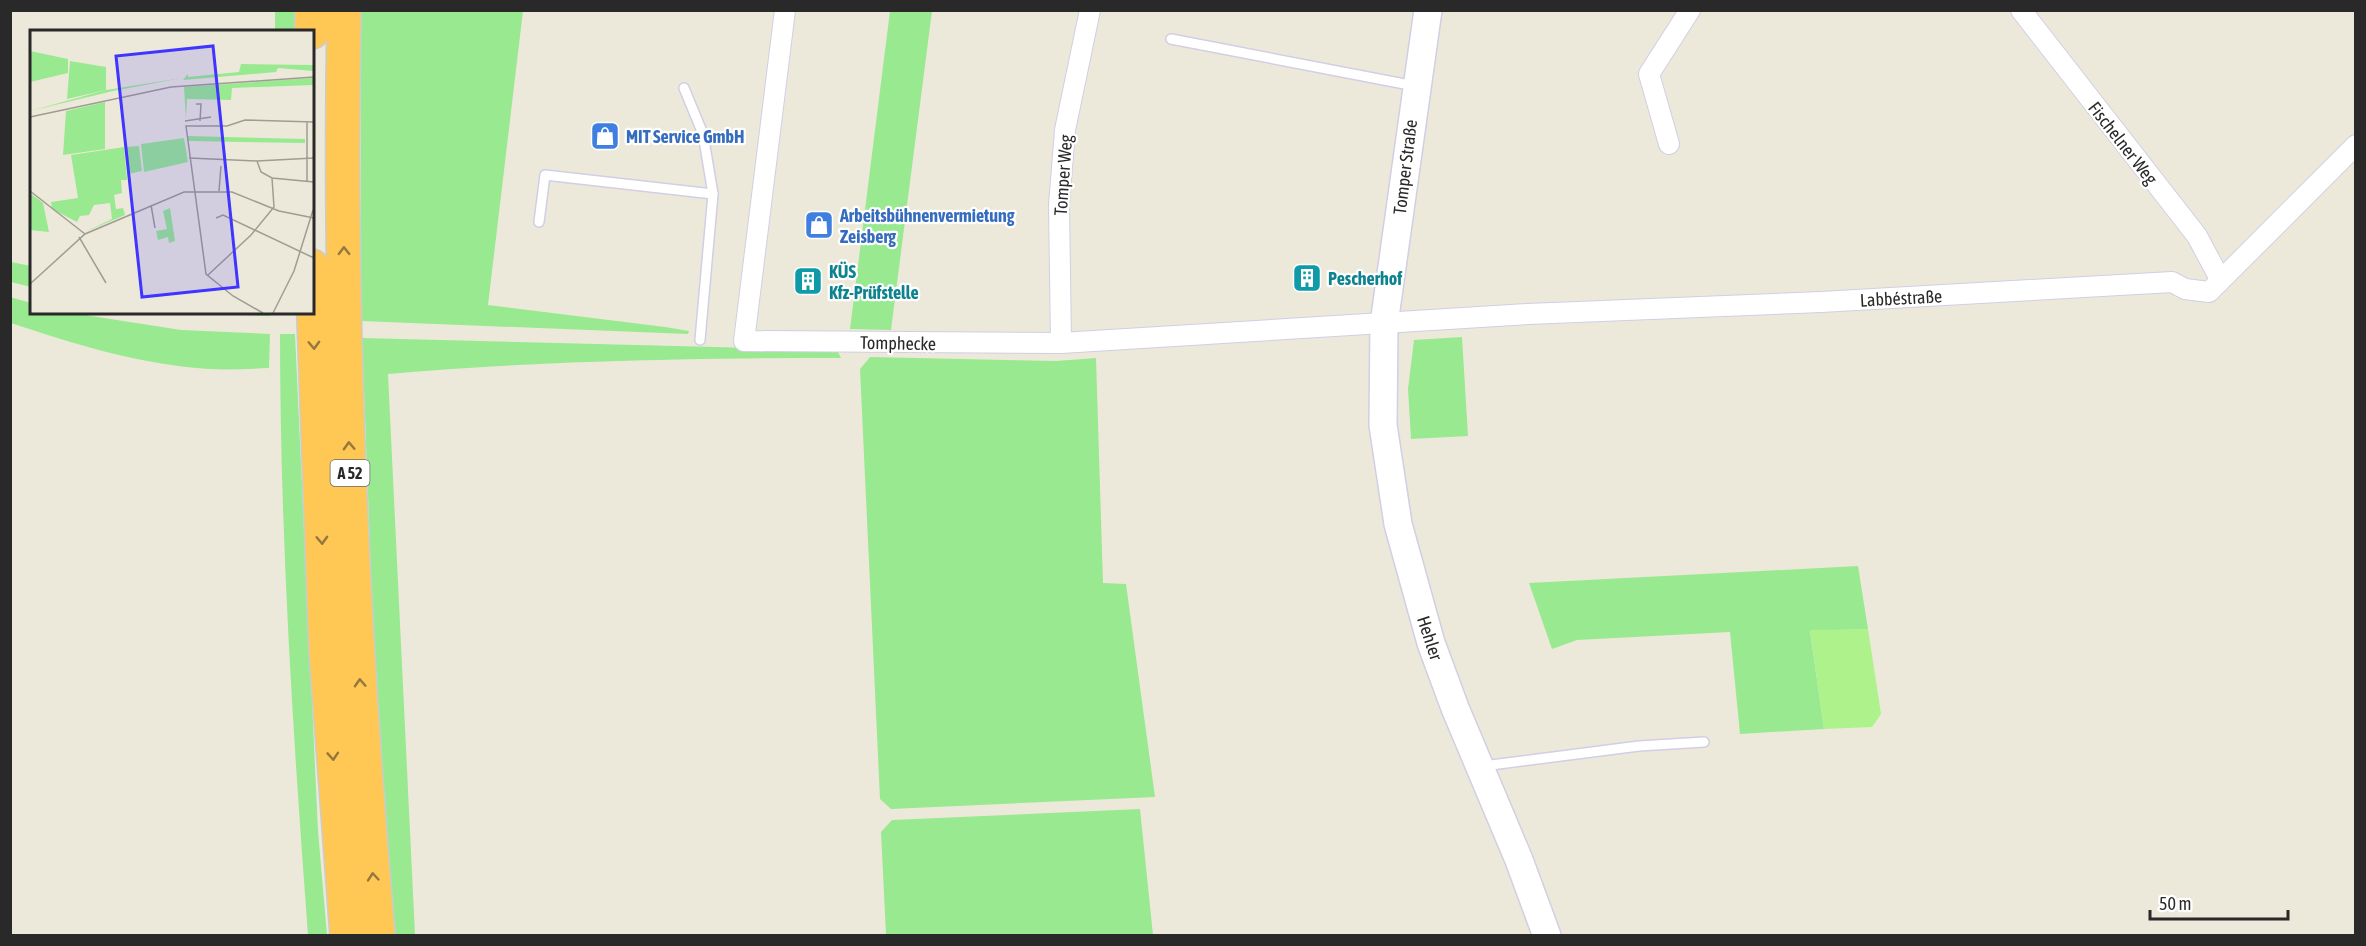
<svg xmlns="http://www.w3.org/2000/svg" width="2366" height="946" font-family="'Asap Condensed',sans-serif">
  <rect width="100%" height="100%" fill="#ede9da"/>
  <g fill="#99e990">
    <rect x="275" y="11" width="20" height="20"/>
    <polygon points="361,11 523,11 488,305 665,327 689,331 688,334 361,321"/>
    <polygon points="890,11 932,11 891,330 850,329"/>
    <polygon points="11,262 31,266 31,287 11,282"/>
    <path d="M10,297L31,303L32,312H66L181,330L270,334L269,368C249,369 229,370 209,369C142,365 74,344 11,323Z"/>
    <polygon points="162,312 270,312 270,316"/>
    <path d="M280,334H295L318,831L327,935H308C293,736 280,534 280,334Z"/>
    <polygon points="1462,337 1468,436 1411,439 1408,389 1414,340"/>
    <path d="M362,338L837,350L841,358C690,358 538,361 388,374L415,935H394L391,903L374,652Z"/>
    <polygon points="870,357 1056,361 1096,358 1103,583 1126,584 1155,797 891,809 880,799 860,369"/>
    <polygon points="1858,566 1868,629 1810,631 1824,729 1740,734 1730,632 1577,640 1552,649 1529,583"/>
    <polygon points="1140,809 1153,935 886,935 881,832 892,820"/>
  </g>
  <polygon fill="#adf28b" points="1868,629 1881,714 1872,727 1824,729 1810,630"/>
  <g fill="none" stroke-linecap="round" stroke-linejoin="round">
    <g stroke="#d0cfe4" stroke-width="12">
      <g id="lane">
        <polyline points="1171,39 1415,86"/>
        <polyline points="684,88 703,134 713,194 700,340"/>
        <polyline points="539,222 545,175 713,194"/>
        <polyline points="1484,763 1491,765 1639,746 1704,742"/>
      </g>
    </g>
    <g stroke="#d0cfe4" stroke-width="22">
      <g id="street">
        <polyline points="785,10 744,341 1061,343 1528,314 1821,302 2172,282 2185,289 2209,292 2356,145"/>
        <polyline points="2021,10 2197,236 2220,279"/>
        <polyline points="1669,144 1649,74 1690,10"/>
        <polyline points="1061,343 1059,205 1065,130 1090,10"/>
      </g>
    </g>
    <g stroke="#d0cfe4" stroke-width="30">
      <polyline id="secondary" points="1428,10 1384,324 1383,425 1398,524 1431,643 1455,708 1519,860 1547,936"/>
    </g>
    <g stroke="#ccc" stroke-width="36">
      <g id="highway">
        <path d="M344,10C338,319 352,629 378,936"/>
        <polyline points="312,32 312,10"/>
        <polyline points="312,266 326,652 347,936"/>
      </g>
    </g>
    <use href="#lane" stroke="#fff" stroke-width="9"/>
    <use href="#street" stroke="#fff" stroke-width="20"/>
    <use href="#secondary" stroke="#fff" stroke-width="27"/>
    <use href="#highway" stroke="#ffc753" stroke-width="33"/>
  </g>
  <defs><path id="oneway-chevron" d="M-2-3.5L2.5 0L-2 3.5" fill="none" stroke-width="1.6" stroke-linecap="round" stroke-linejoin="round" transform="scale(1.5)"/></defs>
  <g stroke="#94783e">
    <use href="#oneway-chevron" transform="translate(344 251) rotate(-91)"/>
    <use href="#oneway-chevron" transform="translate(314 345) rotate(88)"/>
    <use href="#oneway-chevron" transform="translate(349 446) rotate(-92)"/>
    <use href="#oneway-chevron" transform="translate(322 540) rotate(88)"/>
    <use href="#oneway-chevron" transform="translate(360 683) rotate(-93)"/>
    <use href="#oneway-chevron" transform="translate(333 756) rotate(86)"/>
    <use href="#oneway-chevron" transform="translate(373 877) rotate(-95)"/>
  </g>
  <defs>
    <g id="shop-square" transform="scale(1.5)"><rect x="-9" y="-9" width="18" height="18" rx="4" fill="#3f7fe0" stroke="#fff"/><path d="M-5-2.5h2.3a2.7 3.5 0 0 1 5.4 0H5L5.5 6h-11ZM-1.5-2.5h3a1.5 2.3 0 0 0-3 0Z" fill="#fff"/></g>
    <g id="building-square" transform="scale(1.5)"><rect x="-9" y="-9" width="18" height="18" rx="4" fill="#0f9aa8" stroke="#fff"/><path d="M-4-6H4V6H1V3H-1V6H-4ZM-2.5-4.3h1.7v1.8h-1.7ZM.8-4.3h1.7v1.8H.8ZM-2.5-1h1.7V.8h-1.7ZM.8-1h1.7V.8H.8Z" fill="#fff"/></g>
  </defs>
  <g fill-rule="evenodd">
    <use href="#shop-square" x="605" y="136"/>
    <use href="#shop-square" x="819" y="225"/>
    <use href="#building-square" x="1307" y="278"/>
    <use href="#building-square" x="808" y="281"/>
  </g>
  <g text-anchor="middle" dominant-baseline="central" stroke-width="4.5" stroke-linejoin="round" paint-order="stroke">
    <rect fill="#fff" stroke="#696969" stroke-width="1.5" x="330.5" y="460" width="39" height="26" rx="4.5"/>
    <g font-size="16" font-weight="bold" fill="#292929">
      <text x="350" y="473">A 52</text>
    </g>
    <g font-size="18" font-weight="bold" fill="#366cbe" stroke="#fff" text-anchor="start">
      <text x="626" y="136">MIT Service GmbH</text>
      <text x="840" y="215">Arbeitsbühnenvermietung<tspan x="840" dy="21">Zeisberg</tspan></text>
    </g>
    <g font-size="18" fill="#292929" stroke="#fff">
      <text transform="translate(2123 143) rotate(52)">Fischelner Weg</text>
      <text transform="translate(1405 167) rotate(-83)">Tomper Straße</text>
      <text transform="translate(1063 175) rotate(-86)">Tomper Weg</text>
      <text transform="translate(1901 298) rotate(-3)">Labbéstraße</text>
      <text transform="translate(898 343) rotate(1)">Tomphecke</text>
      <text transform="translate(1430 638) rotate(72)">Hehler</text>
    </g>
    <g font-size="18" font-weight="bold" fill="#0d838f" stroke="#fff" text-anchor="start">
      <text x="829" y="271">KÜS<tspan x="829" dy="21">Kfz-Prüfstelle</tspan></text>
      <text x="1328" y="278">Pescherhof</text>
    </g>
  </g>
  <g transform="translate(30 30)">
    <rect width="284" height="284" fill="#ede9da"/>
    <path d="M211,34L283,35V41L248,38L246,42L153,50L158,44V47L209,42ZM152,48L83,61L0,81L76,60ZM283,48V55L202,58L201,70L157,69L156,90L154,57ZM158,106L275,109V113L158,111ZM154,108L158,132L114,142L111,114ZM109,116L112,141L98,144L95,117ZM94,117L97,150H91L92,163L84,165L86,179L93,178L95,185L55,202L82,189L80,173L64,175L59,185L50,186L47,192L22,179L21,172L48,168L41,125ZM0,163L13,173L19,202L0,200ZM140,178L145,211L139,213L138,207L128,210L126,201L137,199L133,181Z" fill="#99e990"/>
    <path d="M0,21L38,29V43L0,52ZM40,31L76,37V60L37,69ZM75,72V119L33,125L36,81Z" fill="#99e990"/>
    <path fill="none" stroke="#9f9c93" stroke-width="1.5" d="M166,74H171L170,91M0,87L141,57L284,47M155,91L181,87M159,128L227,131L284,128M227,131L231,142L242,148L284,152M277,151V91M0,161L55,204M189,161L191,136M121,175L125,198M186,188L193,185L284,228M49,207L76,253M178,245L221,205L244,177L242,148M0,254L55,204L154,162H202L249,181L284,188M233,283L203,266L176,244L156,96H197L215,90L284,92M243,283L264,241L283,180"/>
    <path fill="#4035ff" fill-opacity="0.15" stroke="#4035ff" stroke-width="3" d="M183,16L208,257L112,267L86,26Z"/>
    <rect width="284" height="284" fill="none" stroke="#292929" stroke-width="3"/>
  </g>
  <rect width="2366" height="946" fill="none" stroke="#292929" stroke-width="24"/>
  <path d="M2150 910v9h138v-9" fill="none" stroke="#292929" stroke-width="3"/>
  <text x="2159" y="910" font-size="18" fill="#292929" stroke="#ffffff" stroke-width="4.5" paint-order="stroke">50 m</text>
</svg>
